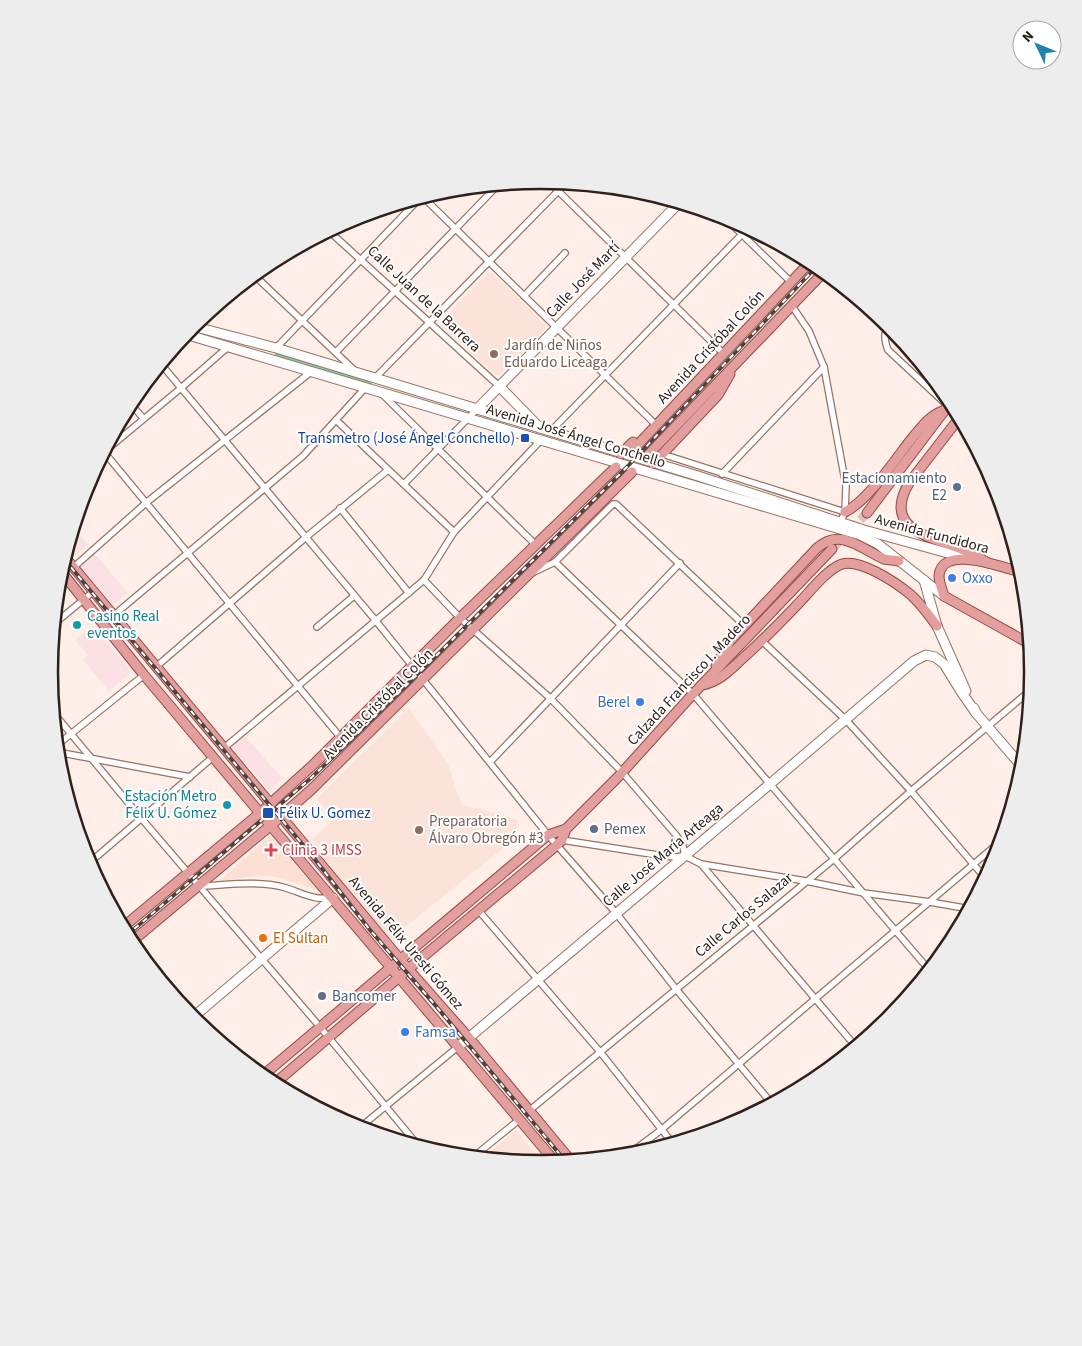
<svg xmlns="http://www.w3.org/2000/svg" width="1082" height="1346" font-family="'Source Sans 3',sans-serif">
  <rect width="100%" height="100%" fill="#ffefe8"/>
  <g fill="#fce1e4">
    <polygon points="73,528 88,545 73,557 67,549"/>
    <polygon points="94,553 128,593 113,605 79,565"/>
    <polygon points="93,626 132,672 109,691 83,660 88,655 75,640"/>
    <polygon points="244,735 283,779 270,791 231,747"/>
  </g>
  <polygon fill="#fce0d4" points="273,834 321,891 280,878 267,876 247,877 219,881"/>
  <g fill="#fce3da">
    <polygon points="489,272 493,274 545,324 545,329 500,375 496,375 442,326 442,320"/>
    <polygon points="409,708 448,764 461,804 518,820 512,841 388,941 345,887 311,840 335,818 316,799"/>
    <polygon points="516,1130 545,1165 481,1159"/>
  </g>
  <polygon fill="#7bd6aa" points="276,352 371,380 373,387 274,356"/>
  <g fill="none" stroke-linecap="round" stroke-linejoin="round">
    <polyline stroke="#d5c6bf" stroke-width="9" stroke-dasharray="9 4.5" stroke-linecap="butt" points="832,549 867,513"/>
    <g stroke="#967364" stroke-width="8">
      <g id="street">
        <polyline points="548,181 723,353"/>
        <polyline points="423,197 653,422"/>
        <polyline points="723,216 791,282"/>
        <polyline points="329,231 499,386"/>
        <polyline points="254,275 354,370"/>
        <polyline points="524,296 565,253"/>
        <polyline points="792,306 809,331 824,367 846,486 845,512 840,523"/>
        <path d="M888,324C884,334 884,340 888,350L948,406"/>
        <polyline points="276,348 420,198"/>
        <polyline points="336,352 498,185"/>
        <polyline points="161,364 376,621 548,835 616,913 676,989 773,1105"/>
        <polyline points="375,378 566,183"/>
        <polyline points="382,394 536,545"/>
        <polyline points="130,403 143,418"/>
        <polyline points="336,420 454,532"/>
        <polyline points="550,432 748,228"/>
        <polyline points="104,452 341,738"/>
        <polyline points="104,452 181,388 228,347"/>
        <polyline points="662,454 845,512"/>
        <polyline points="722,474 824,367"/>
        <polyline points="404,484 477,409"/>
        <polyline points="340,508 409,593"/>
        <polyline points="555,562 693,694 930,971"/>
        <polyline points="74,567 147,502 312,371"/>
        <polyline points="534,572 555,562 613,504 616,504 744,625"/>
        <polyline points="424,580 460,618 550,698 622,772 676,835 683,846 685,856"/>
        <polyline points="114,615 303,456 366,387"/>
        <polyline points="54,624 94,591"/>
        <polyline points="317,627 354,596"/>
        <polyline points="762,641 846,720 911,791 986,879"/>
        <polyline points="157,666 305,538 388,470"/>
        <polyline points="52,711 141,818 320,1027 421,1149"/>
        <polyline points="56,746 144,675"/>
        <polyline points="224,748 424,580 454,532 541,440"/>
        <polyline points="57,752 190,777"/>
        <polyline points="490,762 680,563"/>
        <polyline points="562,840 664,856 675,857 685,856 701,864 806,881 864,893 930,902 970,909"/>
        <polyline points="88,864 213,757"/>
        <polyline points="701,864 857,1048"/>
        <path d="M200,886C227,885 260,880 286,888C300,892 317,902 331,897"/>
        <polyline points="479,911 601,1053 674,1145"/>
        <polyline points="530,1110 834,859 911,791 1032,689"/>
        <polyline points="358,1129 459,1046"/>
        <polyline points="625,1157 661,1130 1002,840"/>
        <polyline points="472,1158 520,1119"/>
      </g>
    </g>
    <g stroke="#967364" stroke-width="11">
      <g id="secondary">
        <polyline points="192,326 276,348 698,476 864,530 966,558"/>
        <polyline points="185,334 860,535 878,544 944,596"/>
        <polyline points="499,386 540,428"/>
        <polyline points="477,409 679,203"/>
        <polyline points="924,580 937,626 966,691"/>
        <polyline points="974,708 976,713 1024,769"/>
        <polyline points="191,1019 333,898"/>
        <polyline points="459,1046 770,784 914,661 926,655 935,657 944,664 962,693 976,713"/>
      </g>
    </g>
    <g stroke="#974946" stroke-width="11">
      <g id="primary">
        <path d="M960,417L909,483C879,534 941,538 971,553C977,556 983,560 988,563"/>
        <polyline points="631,452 810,262"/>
        <polyline points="621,454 633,442"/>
        <polyline points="647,456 824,272"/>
        <polyline points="653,464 718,395 730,374"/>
        <path d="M845,512C869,500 896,458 913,437C923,425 930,415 945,410"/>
        <polyline points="867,513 951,402"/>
        <polyline points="64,556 408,969 469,1038 572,1162"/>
        <polyline points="60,570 144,675 260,813 557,1164"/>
        <path d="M1023,573C1005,568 941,543 939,576C939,583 942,589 944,596L1030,644"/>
        <path d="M716,666L730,641L817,548C841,527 861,549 884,559C889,560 894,560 899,561"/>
        <path d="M702,685C719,682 730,670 742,659C761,642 779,624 797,605C808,594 827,569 842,564C861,559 895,582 910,594C920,603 929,615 937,626"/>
        <polyline points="122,928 260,813 314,764 460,618 616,467"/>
        <polyline points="130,943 270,826 312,789 632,472"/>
        <polyline points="261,1077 548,835 566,829"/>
        <polyline points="273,1085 419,960 557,845 562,840 566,829 618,777 693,694 832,549"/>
      </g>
    </g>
    <use href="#street" stroke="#fff" stroke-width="5.5"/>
    <use href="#secondary" stroke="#fff" stroke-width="9"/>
    <use href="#primary" stroke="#e29f9e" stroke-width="9"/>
    <g stroke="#51423c" stroke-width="4">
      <g id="rail">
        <polyline points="64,559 313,857 370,930 436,1006 567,1163"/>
        <polyline points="126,936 311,778 359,732 625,469 817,266"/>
      </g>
    </g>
    <use href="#rail" stroke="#fff" stroke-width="2" stroke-dasharray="5.5" stroke-linecap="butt"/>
  </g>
  <g fill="#8d6e63" stroke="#fff" stroke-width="2">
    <circle cx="494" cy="354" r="5"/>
    <circle cx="419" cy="830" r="5"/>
  </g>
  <g fill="#1a4fb4" stroke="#fff" stroke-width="2">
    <rect x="520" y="433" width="10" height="10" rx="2.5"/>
    <rect x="262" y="807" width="12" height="12" rx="2.5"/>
  </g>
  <g fill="#5c6f8a" stroke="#fff" stroke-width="2">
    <circle cx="957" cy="487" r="5"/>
    <circle cx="594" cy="829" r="5"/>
    <circle cx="322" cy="996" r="5"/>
  </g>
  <g fill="#3f7fe0" stroke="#fff" stroke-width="2">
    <circle cx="952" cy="578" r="5"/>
    <circle cx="640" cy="702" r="5"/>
    <circle cx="405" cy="1032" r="5"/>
  </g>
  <g fill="#0f9aa8" stroke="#fff" stroke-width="2">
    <circle cx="77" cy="625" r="5"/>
    <circle cx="227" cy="805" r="5"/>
  </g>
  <path fill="#e0444e" stroke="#fff" stroke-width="2" d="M268.5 842.5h5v5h5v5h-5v5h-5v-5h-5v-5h5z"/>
  <circle fill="#e8710a" stroke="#fff" stroke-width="2" cx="263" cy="938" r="5"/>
  <g text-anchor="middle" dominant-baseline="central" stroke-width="4" stroke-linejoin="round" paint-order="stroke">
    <g font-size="15" fill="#2e201a" stroke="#fff">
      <text transform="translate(583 280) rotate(-46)">Calle José Martí</text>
      <text transform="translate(424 299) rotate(43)">Calle Juan de la Barrera</text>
      <text transform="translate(711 347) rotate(-47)">Avenida Cristóbal Colón</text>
      <text transform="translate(576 436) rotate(17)">Avenida José Ángel Conchello</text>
      <text transform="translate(932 534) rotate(15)">Avenida Fundidora</text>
      <text transform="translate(689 680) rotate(-47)">Calzada Francisco I. Madero</text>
      <text transform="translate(378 704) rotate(-45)">Avenida Cristóbal Colón</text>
      <text transform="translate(663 855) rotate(-40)">Calle José María Arteaga</text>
      <text transform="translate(744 915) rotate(-40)">Calle Carlos Salazar</text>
      <text transform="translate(406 943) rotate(50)">Avenida Félix Uresti Gómez</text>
    </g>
    <g font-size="15" fill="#785e54" stroke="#fff" text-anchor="start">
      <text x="504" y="345">Jardín de Niños<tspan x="504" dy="17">Eduardo Liceaga</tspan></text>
      <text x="429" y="821">Preparatoria<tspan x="429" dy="17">Álvaro Obregón #3</tspan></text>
    </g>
    <g font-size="15" fill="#164399" stroke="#fff" text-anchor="end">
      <text x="515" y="438">Transmetro (José Ángel Conchello)</text>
      <text x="279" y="813" text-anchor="start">Félix U. Gomez</text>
    </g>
    <g font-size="15" fill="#4e5e75" stroke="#fff" text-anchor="start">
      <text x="947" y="478" text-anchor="end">Estacionamiento<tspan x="947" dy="17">E2</tspan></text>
      <text x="604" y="829">Pemex</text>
      <text x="332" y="996">Bancomer</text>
    </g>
    <g font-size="15" fill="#366cbe" stroke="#fff" text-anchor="start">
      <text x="962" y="578">Oxxo</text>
      <text x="630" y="702" text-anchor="end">Berel</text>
      <text x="415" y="1032">Famsa</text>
    </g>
    <g font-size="15" fill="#0d838f" stroke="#fff" text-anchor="start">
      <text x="87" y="616">Casino Real<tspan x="87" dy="17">eventos</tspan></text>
      <text x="217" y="796" text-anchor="end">Estación Metro<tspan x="217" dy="17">Félix U. Gómez</tspan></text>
    </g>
    <g font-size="15" fill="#be3a42" stroke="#fff" text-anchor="start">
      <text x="282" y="850">Clinia 3 IMSS</text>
    </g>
    <g font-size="15" fill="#c56008" stroke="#fff" text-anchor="start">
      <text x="273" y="938">El Sultan</text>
    </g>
  </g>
  <path d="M0 0H1082V1346H0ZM58 672a483 483 0 1 1 966 0a483 483 0 1 1-966 0Z" fill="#eeeded" fill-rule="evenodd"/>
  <path fill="none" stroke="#2e201a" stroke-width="2.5" d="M58 672a483 483 0 1 1 966 0a483 483 0 1 1-966 0Z"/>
  <g transform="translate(1037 45) rotate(313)"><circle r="24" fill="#ffffff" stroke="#aba6a3"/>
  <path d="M0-4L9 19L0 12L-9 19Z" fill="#2381ae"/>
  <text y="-8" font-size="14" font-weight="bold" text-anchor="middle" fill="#2e201a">N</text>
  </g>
</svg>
